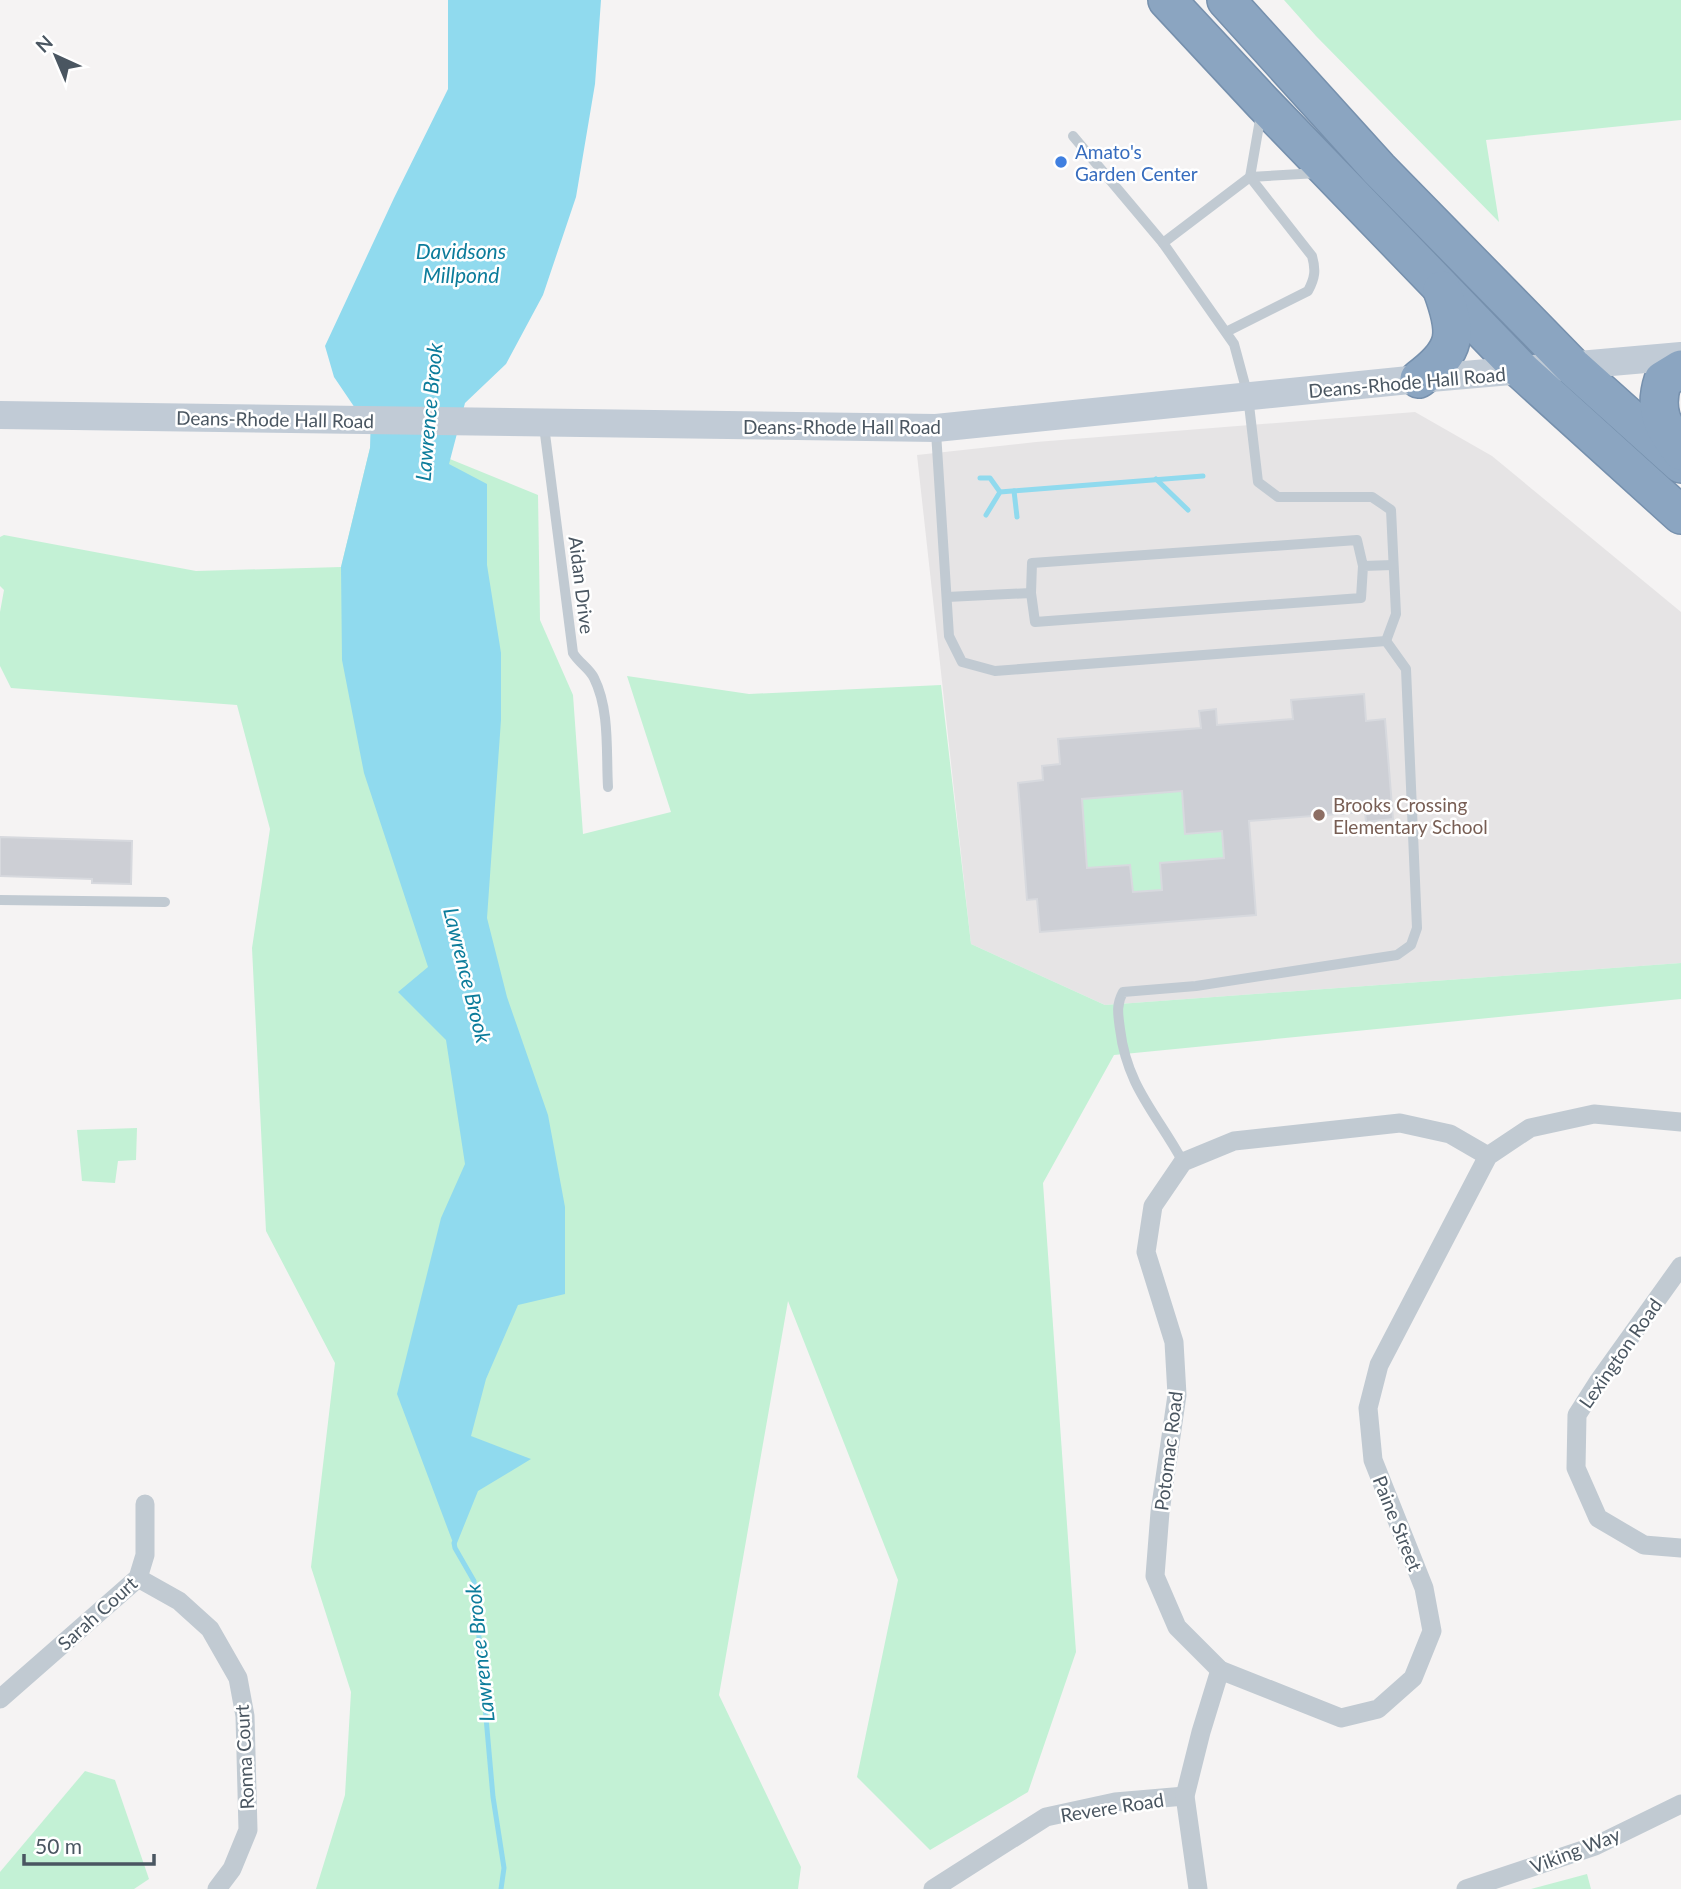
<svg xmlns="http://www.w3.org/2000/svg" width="1681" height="1889" font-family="Lato,sans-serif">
  <rect width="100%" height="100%" fill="#f5f3f3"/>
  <polygon fill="#e6e4e5" points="1415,412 1492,456 1681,612 1681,963 1105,1005 971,944 917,455 1036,442"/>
  <g fill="#c3f1d5">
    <polygon points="1284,0 1681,0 1681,120 1486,140 1499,222 1316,36"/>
    <polygon points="413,444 538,495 540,620 573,695 583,834 671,812 627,676 749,694 941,685 971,944 1105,1005 1681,963 1681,999 1114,1055 1043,1183 1076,1652 1028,1792 930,1850 857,1777 898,1580 788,1301 719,1695 801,1867 798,1889 316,1889 345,1795 351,1692 311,1567 335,1363 266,1231 252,948 270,829 237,705 11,688 0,666 0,612 4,590 0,586 0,537 4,535 196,571 341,567 370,448"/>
    <polygon points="1182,791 1222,831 1224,858 1162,890 1133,892 1130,865 1087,868 1083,816 1057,801"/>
    <polygon points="137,1128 136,1160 118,1161 115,1183 82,1181 77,1130"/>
    <polygon points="85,1771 115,1780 149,1879 134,1889 0,1889 0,1872"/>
    <polygon points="1587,1874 1591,1889 1531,1889"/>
  </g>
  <polygon fill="#90daee" points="448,0 601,0 595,84 576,197 543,295 506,364 465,403 449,464 487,484 487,565 501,653 501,720 487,918 507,997 548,1115 565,1207 565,1294 518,1305 486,1379 471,1436 531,1459 478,1491 455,1548 397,1394 441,1218 465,1164 446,1040 398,992 428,967 364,773 342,660 341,567 370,448 371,412 355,408 334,377 325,346 394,198 448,89"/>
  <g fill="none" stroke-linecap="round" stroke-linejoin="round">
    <g stroke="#90daee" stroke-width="5">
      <polyline points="980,478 990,478 1000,492"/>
      <polyline points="1156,479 1188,510"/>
      <polyline points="1014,491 1017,517"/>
      <polyline points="986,515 1000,492 1203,476"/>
      <polyline points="454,1543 455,1548 474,1581 493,1797 504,1868 501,1889"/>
    </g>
  </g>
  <g fill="#cdcfd5" stroke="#d7d9de" stroke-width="2" fill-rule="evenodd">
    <path d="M1364,694L1366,721L1385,719L1393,819L1366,822L1365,812L1249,821L1256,915L1040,932L1037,899L1027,900L1018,783L1043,780L1042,766L1060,764L1058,739L1201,728L1199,711L1216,709L1217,725L1293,719L1291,700ZM1182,791L1185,834L1222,831L1224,858L1160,863L1162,890L1133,892L1130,865L1087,868L1082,799Z"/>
    <polygon points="0,837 132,841 131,884 92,883 92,879 0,876"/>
  </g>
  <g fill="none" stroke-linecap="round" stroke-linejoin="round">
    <g stroke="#7690ad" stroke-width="40">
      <g id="highway">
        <polyline points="1167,0 1263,103 1523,372 1681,515"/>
        <polyline points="1226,0 1379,169 1532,325 1572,366 1681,464"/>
        <path d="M1681,369L1663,380C1653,411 1663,427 1681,451"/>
        <path d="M1419,379C1458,350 1458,334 1442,290"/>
      </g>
    </g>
    <g stroke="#c1cad2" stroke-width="10">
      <polyline points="1261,114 1250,177 1318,173"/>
      <polyline points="1073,136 1163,243"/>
      <path d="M544,426L573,653C579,663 589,668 594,678C610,710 606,752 608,787"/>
      <path d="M936,432L949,636L962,662L995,671L1386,641L1396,614L1391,510L1372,497H1278L1258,482L1248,396L1234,344L1163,243L1250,177L1312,256C1316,270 1315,278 1308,291L1226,332"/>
      <polyline points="1363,566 1361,598 1035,622 1031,593 1032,563 1357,540 1363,566 1393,565"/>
      <polyline points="947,597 1031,593"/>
      <polyline points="0,900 165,902"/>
      <path d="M1183,1162C1157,1114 1127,1087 1120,1029C1118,1014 1116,1005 1123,992L1196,986L1397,955L1411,945L1417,928L1406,669L1386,641"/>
    </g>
    <g stroke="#c1cad2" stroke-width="19">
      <polyline points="1681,1266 1598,1382 1577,1415 1576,1468 1598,1518 1644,1545 1681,1548"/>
      <polyline points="138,1578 179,1601 210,1629 238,1678 245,1716 248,1830 232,1869 217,1889"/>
      <polyline points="1220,1670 1177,1627 1155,1576 1160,1512 1177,1395 1174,1342 1146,1252 1153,1206 1183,1162 1234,1141 1400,1123 1450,1134 1488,1156"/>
      <polyline points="0,1699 138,1578 145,1555 145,1504"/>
      <polyline points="933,1889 1046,1817 1115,1802 1185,1796"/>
      <polyline points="1198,1889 1185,1796 1201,1732 1220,1670 1341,1718 1378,1709 1413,1678 1432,1631 1424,1588 1373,1460 1368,1408 1379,1365 1488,1156 1530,1128 1594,1114 1681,1122"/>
      <polyline points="1466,1889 1595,1846 1681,1804"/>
    </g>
    <polyline stroke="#c1cbd6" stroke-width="28" points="0,415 936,428 1419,379 1681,356"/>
    <use href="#highway" stroke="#8ba5c1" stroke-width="37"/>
  </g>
  <circle fill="#3f7fe0" stroke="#fff" stroke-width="2.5" cx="1061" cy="162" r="7"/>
  <circle fill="#8d6e63" stroke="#fff" stroke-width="2.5" cx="1319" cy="815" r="7"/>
  <g text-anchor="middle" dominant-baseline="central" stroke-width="5" stroke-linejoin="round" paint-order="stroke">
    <g font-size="19" fill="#366cbe" stroke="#fff" text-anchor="start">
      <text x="1075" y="151">Amato's<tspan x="1075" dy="22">Garden Center</tspan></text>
    </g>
    <g font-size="19" fill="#4a5661" stroke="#fff">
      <text transform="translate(1407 382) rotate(-5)">Deans-Rhode Hall Road</text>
      <text transform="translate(275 419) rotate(1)">Deans-Rhode Hall Road</text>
      <text x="842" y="426">Deans-Rhode Hall Road</text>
      <text transform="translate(582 585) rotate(83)">Aidan Drive</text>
      <text transform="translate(1620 1353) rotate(-55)">Lexington Road</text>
      <text transform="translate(1168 1451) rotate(-83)">Potomac Road</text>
      <text transform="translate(1398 1523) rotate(68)">Paine Street</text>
      <text transform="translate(97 1613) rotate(-42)">Sarah Court</text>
      <text transform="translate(244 1757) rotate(-93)">Ronna Court</text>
      <text transform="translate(1112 1807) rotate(-9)">Revere Road</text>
      <text transform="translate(1575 1850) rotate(-21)">Viking Way</text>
    </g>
    <g font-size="19" fill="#785e54" stroke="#fff" text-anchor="start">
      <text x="1333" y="804">Brooks Crossing<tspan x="1333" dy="22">Elementary School</tspan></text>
    </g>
    <g font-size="21" font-style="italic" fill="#0c7c9b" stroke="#fff">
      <text x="461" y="250">Davidsons<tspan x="461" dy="24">Millpond</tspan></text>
      <text transform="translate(428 412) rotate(-85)">Lawrence Brook</text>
      <text transform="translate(468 975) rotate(76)">Lawrence Brook</text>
      <text transform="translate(479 1653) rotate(-96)">Lawrence Brook</text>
    </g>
  </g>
  <g transform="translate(56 56) rotate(316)" stroke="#ffffff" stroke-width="5" paint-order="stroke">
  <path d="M0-5L12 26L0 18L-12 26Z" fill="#4a5661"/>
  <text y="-10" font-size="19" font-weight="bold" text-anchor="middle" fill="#4a5661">N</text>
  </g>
  <path d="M24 1854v10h130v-10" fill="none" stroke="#4a5661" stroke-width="3.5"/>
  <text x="35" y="1854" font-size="21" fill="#4a5661" stroke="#ffffff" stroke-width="5" paint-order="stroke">50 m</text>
</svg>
